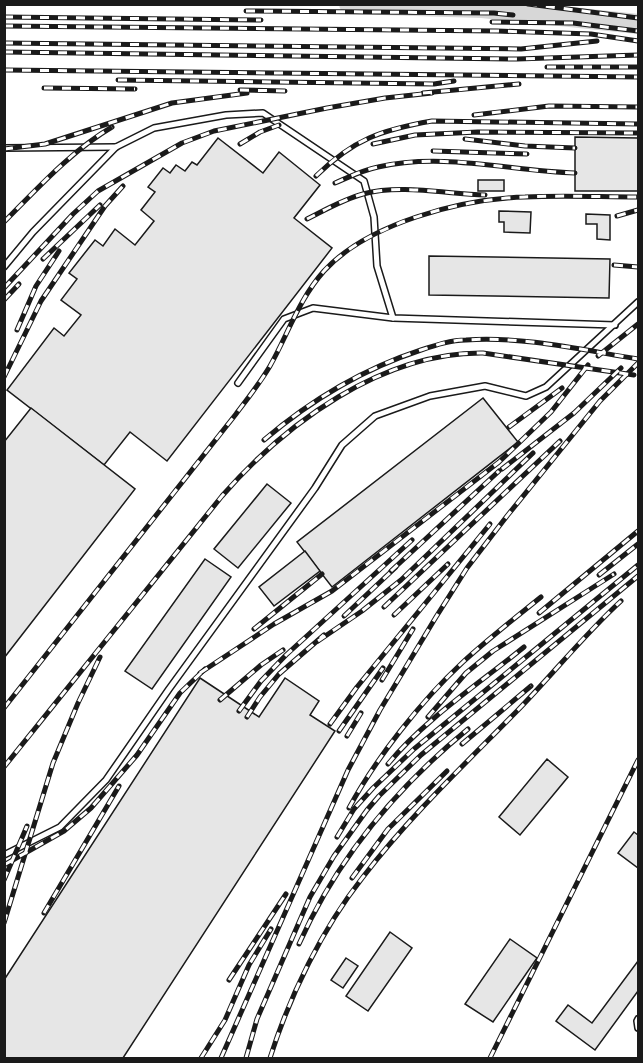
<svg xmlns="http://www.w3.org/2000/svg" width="643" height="1063" font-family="Montserrat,sans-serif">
  <rect width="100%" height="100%" fill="#fff"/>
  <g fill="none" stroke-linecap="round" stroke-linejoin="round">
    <polyline stroke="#d7d7d7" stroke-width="20" points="349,4 482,8 638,24"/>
  </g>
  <g fill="#e6e6e6" stroke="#1a1a1a" stroke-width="1.5">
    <polygon points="575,137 638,138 638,191 575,191"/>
    <polygon points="218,138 263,173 279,152 320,185 294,218 332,248 167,461 130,432 104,465 7,390 54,328 64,336 81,315 61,300 77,279 69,273 95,240 103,246 115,229 135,245 154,221 141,210 155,192 148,187 163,168 170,173 176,165 185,171 192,162 197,165"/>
    <rect x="478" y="180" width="26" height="11"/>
    <polygon points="499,211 531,212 530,233 504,232 504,222 499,222"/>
    <polygon points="586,214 610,215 610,240 597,239 597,224 586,224"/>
    <polygon points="429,256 610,259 609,298 429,295"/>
    <polygon points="483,398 518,442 332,587 297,542"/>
    <polygon points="31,408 135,489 4,658 4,442"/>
    <polygon points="267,484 291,503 238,568 214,549"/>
    <polygon points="305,551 320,571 274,606 259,587"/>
    <polygon points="205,559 231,577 152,689 125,671"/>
    <polygon points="200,678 259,717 285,678 319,701 310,715 335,731 123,1058 4,1058 4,980"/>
    <polygon points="547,759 568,777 520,835 499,817"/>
    <polygon points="634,832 638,835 638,868 618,853"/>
    <polygon points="390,932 412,948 368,1011 346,996"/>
    <polygon points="510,939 537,958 493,1022 465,1004"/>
    <polygon points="346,958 358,966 343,988 331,980"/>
    <polygon points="638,961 638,991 595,1050 556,1021 568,1005 592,1023"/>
  </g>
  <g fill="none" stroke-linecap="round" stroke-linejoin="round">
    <g stroke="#1a1a1a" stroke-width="8">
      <g id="lane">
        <polyline points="4,148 116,147"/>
        <polyline points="4,267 33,232 116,147 154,128 226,115 263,113 364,181 374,217 377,266 393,318"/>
        <polyline points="238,383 284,319 313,308 393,318 615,325"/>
        <polyline points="4,855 60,827 106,780 169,689 315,488 342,445 375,416 430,396 485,386 526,396 546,387 638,302"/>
        <polyline points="638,1019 637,1021 638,1028"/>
      </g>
    </g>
    <use href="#lane" stroke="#fff" stroke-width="5"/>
    <g stroke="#1a1a1a" stroke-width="5">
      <g id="rail">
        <polyline points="528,4 638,18"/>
        <polyline points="246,11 494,13 513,15"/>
        <polyline points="4,17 261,20"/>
        <polyline points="492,22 573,23 638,31"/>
        <polyline points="4,26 497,31 591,34 638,41"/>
        <polyline points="4,43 521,49 597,41"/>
        <polyline points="4,52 517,59 638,55"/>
        <polyline points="547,67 638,67"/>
        <polyline points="4,70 638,77"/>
        <polyline points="118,80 434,84 454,81"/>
        <polyline points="44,88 135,89"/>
        <polyline points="240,90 285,91"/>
        <polyline points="423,93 519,84"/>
        <polyline points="474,115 549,106 638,107"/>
        <polyline points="465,139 525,146 575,148"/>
        <polyline points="240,144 260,132 279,125"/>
        <polyline points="373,144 415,135 478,132 638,133"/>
        <polyline points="4,149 45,144 172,103 247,93"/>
        <polyline points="433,151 527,154"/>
        <path d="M316,176C354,139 381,130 432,121L638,124"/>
        <path d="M335,183C349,177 363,170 378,167C443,152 510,171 575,173"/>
        <polyline points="617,216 638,210"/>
        <path d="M307,219C325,210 344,199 363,194C400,184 447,194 485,195"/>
        <path d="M4,222C37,189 71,151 112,127"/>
        <polyline points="43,259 100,205"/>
        <polyline points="614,265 638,267"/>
        <polyline points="4,288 73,214 98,191 182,143 214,131 327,108 385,98 432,93"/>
        <polyline points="4,300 19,284"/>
        <polyline points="17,330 36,286 59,251"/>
        <polyline points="598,356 638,324"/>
        <polyline points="4,377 41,301 105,206 123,186"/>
        <polyline points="509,427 562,388"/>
        <path d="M264,440C311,400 363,369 421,350C436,345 451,340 466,340C523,336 582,350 638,359"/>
        <polyline points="502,469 574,413 621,368"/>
        <polyline points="391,571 499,471"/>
        <polyline points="599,575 638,544"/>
        <polyline points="384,607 560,441"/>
        <polyline points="539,613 638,531"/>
        <polyline points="394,615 448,564"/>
        <polyline points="344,616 396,567"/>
        <polyline points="254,629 322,574"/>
        <polyline points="318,641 362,611 401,580 533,453"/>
        <polyline points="200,673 274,624 332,591 499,462 551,412 588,365"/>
        <polyline points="382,680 413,629"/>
        <polyline points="220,700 261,665 283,650"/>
        <path d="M4,708L236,414C248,398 260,383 270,366C288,334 299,299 324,271C368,223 461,199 525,197C562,195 601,197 638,197"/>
        <polyline points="239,711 261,681 286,655 412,540"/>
        <polyline points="247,717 260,697 279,674 324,635"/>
        <polyline points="428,717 466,673 493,651 614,574"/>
        <polyline points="330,724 357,687 490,524"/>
        <polyline points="339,731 383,668"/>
        <polyline points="347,736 361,713"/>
        <polyline points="462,744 531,686"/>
        <path d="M388,764C424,720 480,683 524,647"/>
        <path d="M4,767L222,496C286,423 382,352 483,353L634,375"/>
        <path d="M349,808C376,758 421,701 463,662C488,639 515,618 541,597"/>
        <polyline points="337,837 354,809 373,788 414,749 638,565"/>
        <polyline points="4,865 64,831 91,808 137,755 180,693 205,669"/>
        <polyline points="352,878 388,829 447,771"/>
        <polyline points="4,880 27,826"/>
        <polyline points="44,913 119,786"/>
        <polyline points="4,923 53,763 78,703 100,657"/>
        <path d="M299,944C337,859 396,788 468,729"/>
        <polyline points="229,980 286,894"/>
        <polyline points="201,1058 225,1020 249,965 271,929"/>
        <polyline points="221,1058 348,770 380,710 436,617 467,568 507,516 600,401 638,363"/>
        <polyline points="246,1058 257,1019 310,897 334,856 367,810 379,796 421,755 638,576"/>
        <path d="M270,1058C290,995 322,929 363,877C409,817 465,764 518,710C553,674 584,635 621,601"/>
        <polyline points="490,1058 638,760"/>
      </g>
    </g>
    <use href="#rail" stroke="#fff" stroke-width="3" stroke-dasharray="9" stroke-linecap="butt"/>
  </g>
  <rect width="643" height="1063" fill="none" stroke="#1a1a1a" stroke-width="12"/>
</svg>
